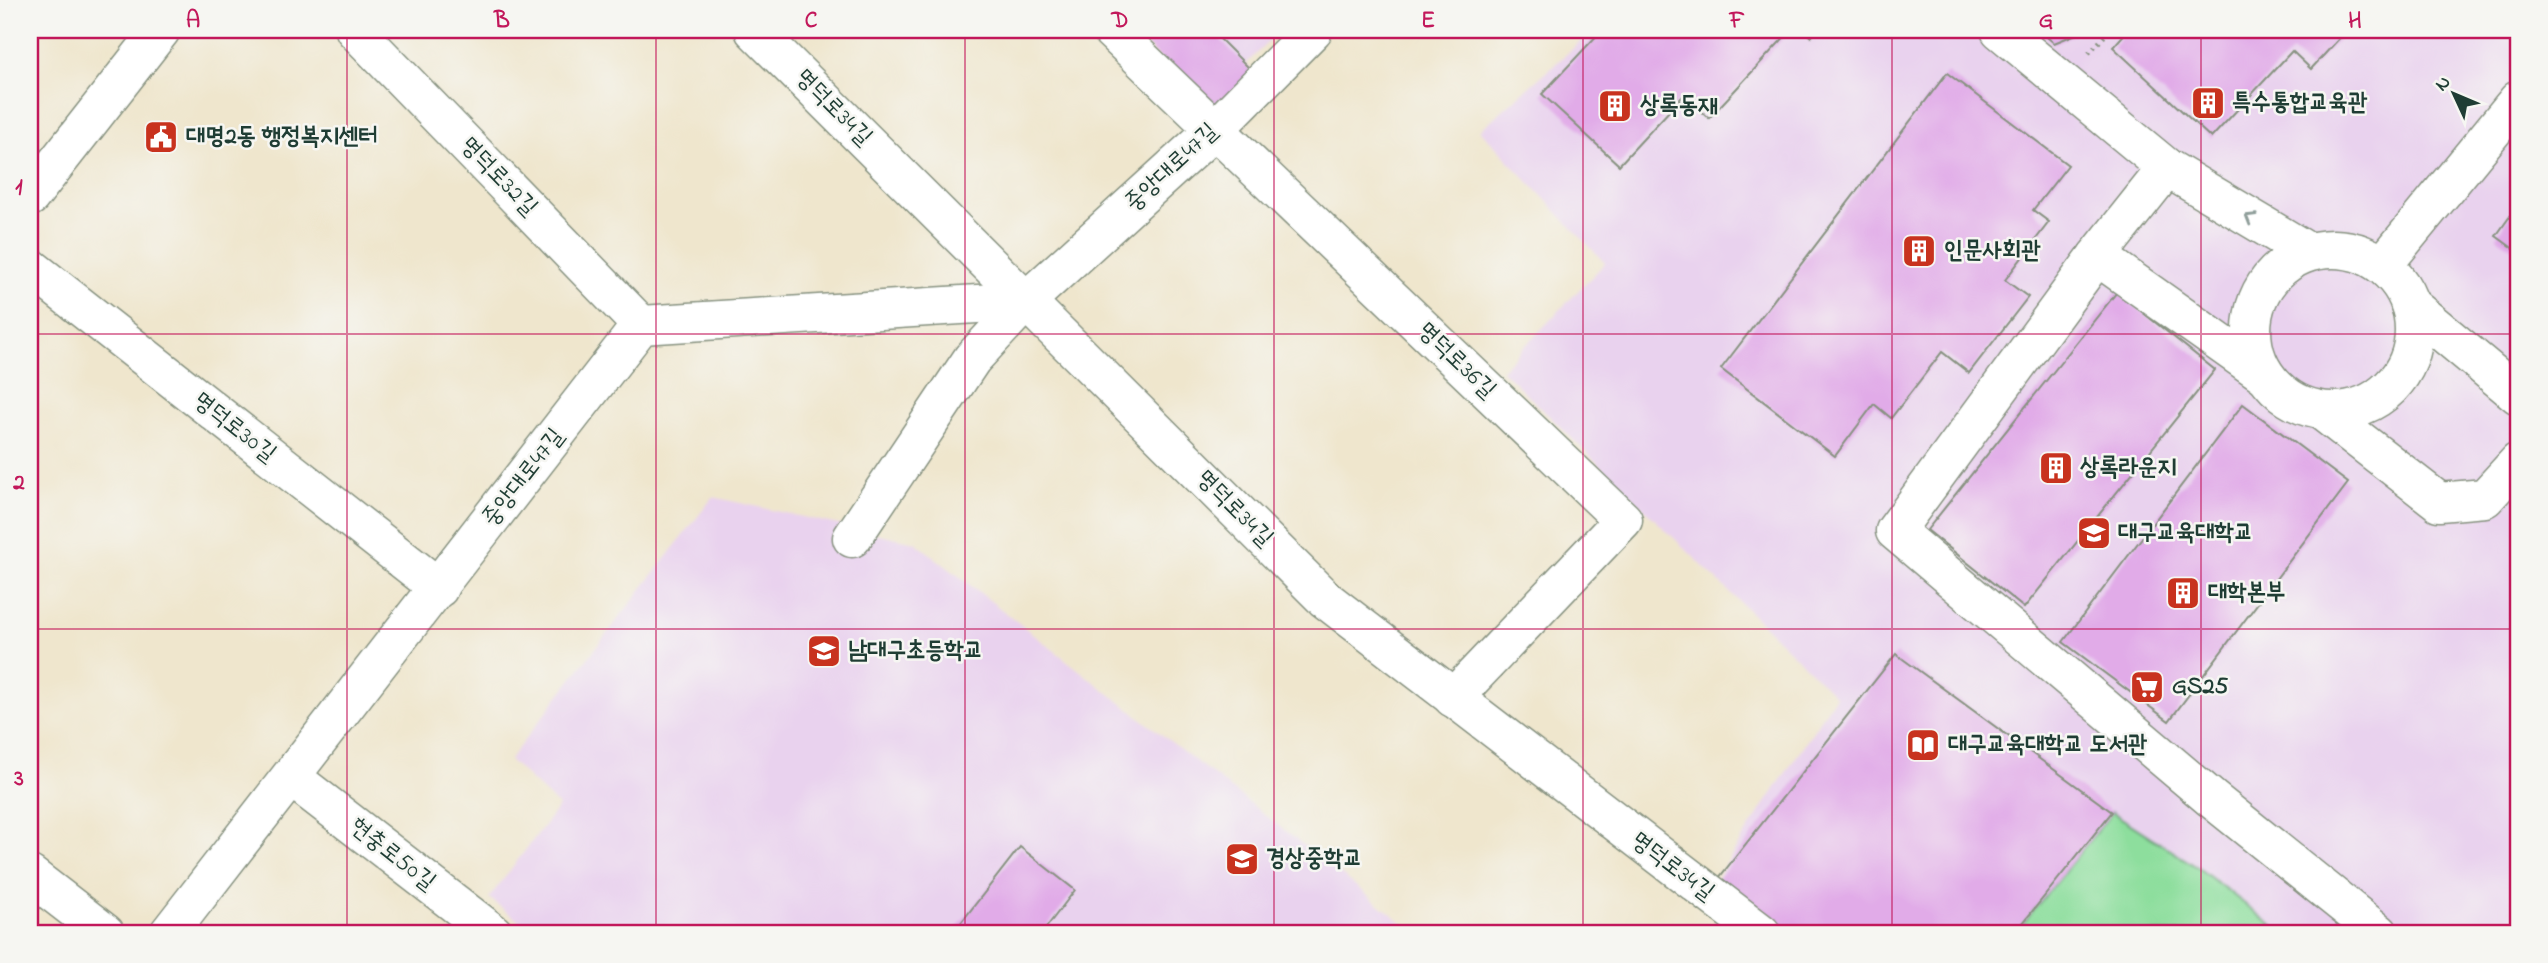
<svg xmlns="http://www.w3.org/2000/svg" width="2548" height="963" font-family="'Indie Flower','Poor Story',sans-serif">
  <rect width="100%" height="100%" fill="#f6f6f2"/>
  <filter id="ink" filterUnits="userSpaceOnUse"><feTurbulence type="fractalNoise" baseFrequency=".0143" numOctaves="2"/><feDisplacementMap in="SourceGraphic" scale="14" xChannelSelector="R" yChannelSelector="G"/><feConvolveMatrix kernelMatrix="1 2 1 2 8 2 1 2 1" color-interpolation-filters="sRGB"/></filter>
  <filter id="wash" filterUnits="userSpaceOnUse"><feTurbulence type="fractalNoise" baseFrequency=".00686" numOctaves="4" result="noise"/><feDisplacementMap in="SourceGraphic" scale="28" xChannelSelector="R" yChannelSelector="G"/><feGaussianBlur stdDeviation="1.57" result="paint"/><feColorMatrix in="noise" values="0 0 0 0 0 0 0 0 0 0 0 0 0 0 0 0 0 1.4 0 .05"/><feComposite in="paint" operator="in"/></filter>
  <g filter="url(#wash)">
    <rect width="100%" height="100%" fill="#efe6cd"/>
    <g fill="#e9d2ee">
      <polygon points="1155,30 1280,30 1218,92"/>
      <polygon points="1594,30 2518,30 2518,933 1761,933 1707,893 1836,696 1502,370 1605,263 1480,130"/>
      <polygon points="713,497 915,542 1416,933 535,933 489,898 559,806 509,760"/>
    </g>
    <polygon fill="#8dde9d" stroke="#568e68" stroke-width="2" points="2112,812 2197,867 2282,933 2015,933"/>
    <g id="blocks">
      <g fill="#e1abe8">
        <polygon points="1131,30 1211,30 1253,72 1214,112"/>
        <polygon points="1602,30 1791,30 1709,118 1684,95 1619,165 1542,94"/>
        <polygon points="1803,30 1817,30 1811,37"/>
        <polygon points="2039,30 2086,30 2054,43"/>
        <polygon points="2128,30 2347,30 2311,69 2292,51 2211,138 2113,47"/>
        <polygon points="1947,73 2068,165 2033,210 2049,222 2005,280 2028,297 1969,373 1942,352 1891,418 1874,404 1835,456 1721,369"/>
        <polygon points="2518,205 2518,252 2496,236"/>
        <polygon points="2117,292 2215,370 2024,608 1927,530"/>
        <polygon points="2243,404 2348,483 2169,721 2063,642"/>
        <polygon points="1896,654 2112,812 2015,933 1761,933 1707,893"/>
        <polygon points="1020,847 1075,890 1042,933 953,933"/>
      </g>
    </g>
  </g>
  <g filter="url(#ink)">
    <use href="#blocks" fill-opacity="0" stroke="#879280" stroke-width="2"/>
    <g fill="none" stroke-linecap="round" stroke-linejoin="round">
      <g stroke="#879280" stroke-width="41">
        <g id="minor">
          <polyline points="355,30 641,325"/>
          <polyline points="754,30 1325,599 1761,933"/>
          <polyline points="1111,30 1623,520 1453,698"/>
          <polyline points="2000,30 2167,168 2308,252"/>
          <polyline points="2167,168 2097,256 1895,531 2212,799 2379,933"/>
          <polyline points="30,197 161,30"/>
          <circle cx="2333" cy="330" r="81"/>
          <polyline points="2097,256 2265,375"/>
          <polyline points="2383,265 2518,100"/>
          <polyline points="30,267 439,588"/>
          <polyline points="2410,305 2518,395"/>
          <polyline points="2322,411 2439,502 2485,498 2518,462"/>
          <polyline points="852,538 972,359 1026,301 1214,130 1313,30"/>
          <polyline points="291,777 493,933"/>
          <polyline points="30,875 105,933"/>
          <polyline points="169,933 641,325 1026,301"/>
        </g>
      </g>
      <polyline stroke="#879280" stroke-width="4.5" stroke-dasharray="2 5" stroke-linecap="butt" points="2089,53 2110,30"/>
      <use href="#minor" stroke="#fff" stroke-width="38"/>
    </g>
    <defs><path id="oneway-chevron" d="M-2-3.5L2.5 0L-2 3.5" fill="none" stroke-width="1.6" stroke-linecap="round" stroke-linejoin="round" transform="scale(1.75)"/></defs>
    <use stroke="#8f9e9a" href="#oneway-chevron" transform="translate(2250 218) rotate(-149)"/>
  </g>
  <path fill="none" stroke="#c2185b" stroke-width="2" stroke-opacity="0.55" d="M347,30V933M656,30V933M965,30V933M1274,30V933M1583,30V933M1892,30V933M2201,30V933M30,334H2518M30,629H2518"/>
  <defs>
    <g id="building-square" transform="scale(1.75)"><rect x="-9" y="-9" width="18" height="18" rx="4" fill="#c8321e" stroke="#f6f6f2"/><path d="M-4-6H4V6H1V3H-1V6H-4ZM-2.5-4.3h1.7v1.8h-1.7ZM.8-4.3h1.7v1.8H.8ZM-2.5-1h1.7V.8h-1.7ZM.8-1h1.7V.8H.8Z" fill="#fff"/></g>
    <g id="civic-square" transform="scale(1.75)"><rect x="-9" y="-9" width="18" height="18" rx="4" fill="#c8321e" stroke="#f6f6f2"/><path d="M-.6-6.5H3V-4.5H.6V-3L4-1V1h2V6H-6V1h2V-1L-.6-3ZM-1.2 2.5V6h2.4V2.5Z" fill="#fff"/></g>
    <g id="university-square" transform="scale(1.75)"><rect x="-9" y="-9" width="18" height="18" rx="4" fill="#c8321e" stroke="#f6f6f2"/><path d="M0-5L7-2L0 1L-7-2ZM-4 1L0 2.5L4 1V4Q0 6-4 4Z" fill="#fff"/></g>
    <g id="school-square" transform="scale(1.75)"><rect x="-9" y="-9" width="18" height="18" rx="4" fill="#c8321e" stroke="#f6f6f2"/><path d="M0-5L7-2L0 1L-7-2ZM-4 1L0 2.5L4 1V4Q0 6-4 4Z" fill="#fff"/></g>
    <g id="supermarket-square" transform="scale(1.75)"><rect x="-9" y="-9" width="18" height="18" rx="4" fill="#c8321e" stroke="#f6f6f2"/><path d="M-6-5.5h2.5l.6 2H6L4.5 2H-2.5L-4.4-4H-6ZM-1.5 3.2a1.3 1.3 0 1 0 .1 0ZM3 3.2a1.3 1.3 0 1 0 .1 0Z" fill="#fff"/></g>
    <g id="library-square" transform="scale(1.75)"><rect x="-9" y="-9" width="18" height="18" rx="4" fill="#c8321e" stroke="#f6f6f2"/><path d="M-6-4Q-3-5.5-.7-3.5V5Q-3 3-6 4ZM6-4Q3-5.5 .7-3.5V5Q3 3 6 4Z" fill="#fff"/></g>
  </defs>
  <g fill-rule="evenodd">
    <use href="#building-square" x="2208" y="103"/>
    <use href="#building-square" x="1615" y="106"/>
    <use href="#civic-square" x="161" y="137"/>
    <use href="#building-square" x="1919" y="251"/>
    <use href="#building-square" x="2056" y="468"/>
    <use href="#university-square" x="2094" y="533"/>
    <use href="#building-square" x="2183" y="593"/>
    <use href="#school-square" x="824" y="651"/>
    <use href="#supermarket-square" x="2147" y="687"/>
    <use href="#library-square" x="1923" y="745"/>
    <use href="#school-square" x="1242" y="859"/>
  </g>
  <g text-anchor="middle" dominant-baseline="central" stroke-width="5" stroke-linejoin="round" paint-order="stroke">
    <g font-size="24" font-weight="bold" fill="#1f3d34" stroke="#f6f6f2" text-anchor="start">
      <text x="2232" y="103">특수통합교육관</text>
      <text x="1640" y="106">상록동재</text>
      <text x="186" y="137">대명2동 행정복지센터</text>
      <text x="1944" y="251">인문사회관</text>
      <text x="2080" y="468">상록라운지</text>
      <text x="2118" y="533">대구교육대학교</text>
      <text x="2208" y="593">대학본부</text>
      <text x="848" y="651">남대구초등학교</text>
      <text x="2172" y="687">GS25</text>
      <text x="1948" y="745">대구교육대학교 도서관</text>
      <text x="1266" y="859">경상중학교</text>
    </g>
    <g font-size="24" fill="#1f3d34" stroke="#f6f6f2">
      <text transform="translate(833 108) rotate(45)">명덕로34길</text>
      <text transform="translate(1172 168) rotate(-43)">중앙대로47길</text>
      <text transform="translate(498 177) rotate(46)">명덕로32길</text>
      <text transform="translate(1456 361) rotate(44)">명덕로36길</text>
      <text transform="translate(234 428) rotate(38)">명덕로30길</text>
      <text transform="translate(524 478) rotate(-52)">중앙대로47길</text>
      <text transform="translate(1234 509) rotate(45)">명덕로34길</text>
      <text transform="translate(392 855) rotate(38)">현충로50길</text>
      <text transform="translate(1672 867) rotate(37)">명덕로34길</text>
    </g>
  </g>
  <rect width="2548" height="963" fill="none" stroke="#f6f6f2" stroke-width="77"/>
  <g transform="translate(2454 94) rotate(314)" stroke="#f6f6f2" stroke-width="5" paint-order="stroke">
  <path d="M0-5L12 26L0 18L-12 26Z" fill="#1f3d34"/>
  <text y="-10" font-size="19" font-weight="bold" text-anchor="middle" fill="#1f3d34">N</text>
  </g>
  <rect x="38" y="38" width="2472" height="887" fill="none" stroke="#c2185b" stroke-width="2.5"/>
  <g font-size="23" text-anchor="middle" font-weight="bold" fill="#c2185b">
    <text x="193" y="27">A</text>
    <text x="502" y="27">B</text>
    <text x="811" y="27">C</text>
    <text x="1120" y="27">D</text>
    <text x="1428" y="27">E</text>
    <text x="1737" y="27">F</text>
    <text x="2046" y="27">G</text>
    <text x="2355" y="27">H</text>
    <text x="19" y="194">1</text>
    <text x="19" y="489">2</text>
    <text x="19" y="785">3</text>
  </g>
</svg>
